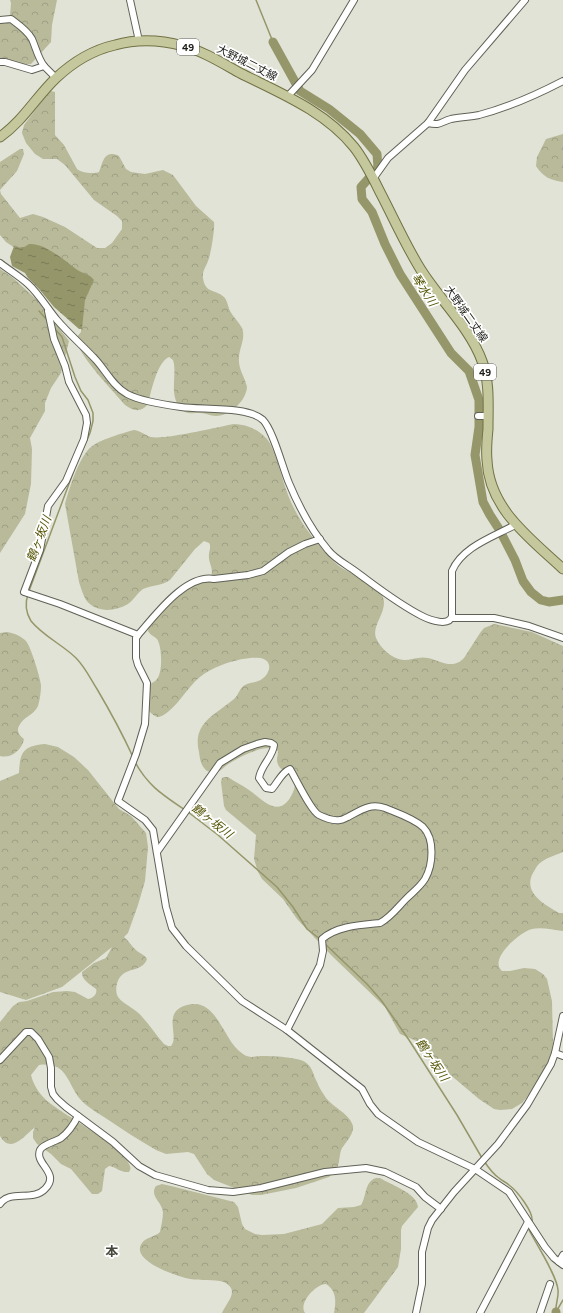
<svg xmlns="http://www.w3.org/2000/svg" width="563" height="1313" font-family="Figtree,'Noto Sans JP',sans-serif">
  <defs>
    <pattern id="forest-crowns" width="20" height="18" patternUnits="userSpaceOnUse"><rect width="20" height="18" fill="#b8ba9a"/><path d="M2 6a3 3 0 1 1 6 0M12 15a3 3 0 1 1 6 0" fill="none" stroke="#9e9f84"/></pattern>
    <pattern id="water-ripples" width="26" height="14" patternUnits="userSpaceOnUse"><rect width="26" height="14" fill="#95976a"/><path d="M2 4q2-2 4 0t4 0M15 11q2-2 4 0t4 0" fill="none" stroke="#797a56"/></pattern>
  </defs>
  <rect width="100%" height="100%" fill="#e2e3d7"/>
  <g fill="url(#forest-crowns)">
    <polygon points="10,0 57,0 52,25 51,42 31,64 0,65 0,19 10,16 11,3"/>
    <path d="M51,91L55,92V135L64,145L77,169C82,173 93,174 99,172C103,162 104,149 119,156L126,169L131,172L145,174L163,170L173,175L196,206L214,222C215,228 211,254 208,261C206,267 202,271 203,278C205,294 216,289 224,297C227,300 228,306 230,311C233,317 239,322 242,328C246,339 239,348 239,358C238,369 245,377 247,387C246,401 230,416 216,416C210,416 206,413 200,413C191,413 184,415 179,406C170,394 176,378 174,364L173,360L169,357C157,362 151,392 148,404C141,413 133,411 125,405C115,393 75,352 76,338L81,332V323L29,246L15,248L6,242L0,235V162L20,149H23L24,154L17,171L0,190L1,194L20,218L33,214L43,217L65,227L97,248H105L112,243L122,229V221L117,216L94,200L65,165L57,159H43L35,154L26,143L22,133L24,125L49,92Z"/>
    <path d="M563,134V182C550,180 543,177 536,166L537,157L546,139Z"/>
    <polygon points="0,269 12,277 37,300 69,341 61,373 51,388 45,403 45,411 30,438 32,449 31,484 25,514 0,553"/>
    <path d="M234,424C245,424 258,429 266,438C275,447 282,479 287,492C290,501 295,511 300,519C308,533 327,556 339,566C351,575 374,581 382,595C390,610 371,624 376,638C381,649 392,659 404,660C412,660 419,656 428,658C441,661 453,670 464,658L480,633L484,628L494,624L532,632L563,646V852C556,855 546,858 540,863C537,865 535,870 533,873C522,893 546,905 559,913H563V931C554,930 541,927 532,929C520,932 488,959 502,971H510L524,968L535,969L543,974L547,979L552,1001L553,1044L550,1060L527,1097L522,1103L512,1109L500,1110L494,1109L479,1099L441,1067L427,1048L421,1043L400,1034L385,1007L332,956L297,919L283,899L262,879L258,872L254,859L256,835L226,810L224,806L221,782L222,778L225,777H228C235,782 242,785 249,790C262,799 277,818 290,798C293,793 296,786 295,780C292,771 278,773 277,760C277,757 278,754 278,751C268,741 237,758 227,765C223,768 221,771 216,772C213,773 210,772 207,771C201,766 200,760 199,752C192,723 215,715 234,699C239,695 239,688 245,685C250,682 257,683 262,679C271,673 273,660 260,658C243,656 213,666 200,677C188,686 171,717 157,717C147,713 142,700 143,690C147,684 153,684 157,679C163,672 162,646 157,639C154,636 150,635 148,631C150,618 178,593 190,587C197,583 208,584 211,576C214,570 209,563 209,558C208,552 212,547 209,543L204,541L195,549L170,580C161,586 152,585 143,589C137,593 134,600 128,604C115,612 96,613 86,600C83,595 81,588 79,582L65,504C69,489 79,457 91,447C99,440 123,433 134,430C141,431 145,435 151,437C164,440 218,427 234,424Z"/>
    <path d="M7,632C14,633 21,636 26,641C31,647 40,677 41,685C41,692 40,699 38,706C34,715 23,717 19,726C16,731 20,736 24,739C22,750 11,759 0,756V633Z"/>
    <path d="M45,744L58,747L74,757L88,770L119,809L131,816L146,833L148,847L145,881L138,905L128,933L124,937C129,941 132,947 137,951C141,954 145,955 147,959C143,971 129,968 122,975C117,979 115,989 117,995C120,1002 130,1006 136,1011C147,1020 154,1033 164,1044L168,1046H171C180,1036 161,1012 187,1005C218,997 223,1042 243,1054C250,1059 256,1056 263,1056C273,1056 297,1057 305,1062C313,1067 313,1075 317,1082C319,1088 323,1093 326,1098C334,1108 350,1114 353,1126C354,1134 346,1142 342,1148C339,1154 340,1162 337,1168C335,1172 332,1174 329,1177L296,1188L261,1195H252L214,1180L207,1174L194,1154L188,1152L166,1154L156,1150C139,1140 123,1130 107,1119C98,1113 87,1107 80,1099C67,1083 67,1061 39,1065L31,1075C33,1084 39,1093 45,1099C61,1114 125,1147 130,1166C131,1169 130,1170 129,1172C121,1173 116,1167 109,1166L105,1169L102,1191L98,1194H92L71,1169L61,1164L51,1154L37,1144L33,1138V1132L35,1127C25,1135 11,1155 0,1136V1022L13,1006L19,1002L27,1001L53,992L67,991L75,992L88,999C92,999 98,994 96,989C91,985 81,980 82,972L94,963L106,958L112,947L62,987L26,1000L0,992V781L19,773C20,752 23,746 45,744Z"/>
    <path d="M376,1178H380C391,1185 417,1193 418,1207L402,1226L401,1230V1249L398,1267L364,1313H334C336,1302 337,1291 326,1284C316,1284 298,1303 305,1313H222C225,1305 235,1296 231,1288C229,1285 226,1283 224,1282C213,1279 201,1281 190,1279C179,1277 129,1261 142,1243C146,1237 155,1237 160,1232C161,1226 163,1219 163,1212C162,1202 149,1196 156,1186L162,1184L171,1186L234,1202L238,1207L242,1224L245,1229L255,1234L262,1235L284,1234L322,1224L338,1208L354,1207L361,1205C367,1196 364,1182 376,1178Z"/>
  </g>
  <path fill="url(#water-ripples)" d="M29,244C45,243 64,260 76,269C82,274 89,273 94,280L85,300L82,329H79L54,307L39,289L28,278L25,273L12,266L10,257L14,246C20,248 24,248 29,244Z"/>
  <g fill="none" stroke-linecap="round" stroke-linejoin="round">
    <g stroke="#95976a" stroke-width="1.5">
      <polyline points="256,0 273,42"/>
      <polyline points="39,311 47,320"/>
      <polyline points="29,591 76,465 90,433 93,421 93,413 88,400 81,391 75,377 62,337 54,328"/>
      <path d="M28,594C25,603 26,613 31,621C43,636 63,645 76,658C85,667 90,678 97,689C110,711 122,733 133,757"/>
      <path d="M135,762C148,786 163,795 185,810"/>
      <polyline points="188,812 218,835 277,887 293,907 307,929 320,939"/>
      <polyline points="324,943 367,984 381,1000 409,1040 457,1115 482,1158"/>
      <path d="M484,1161C488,1167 493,1174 499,1178C502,1181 506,1182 509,1185C517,1191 534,1212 532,1222"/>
      <path d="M530,1227L529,1230C537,1245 557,1276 558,1290C559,1297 555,1305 556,1312"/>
      <polyline points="556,1312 563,1300"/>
    </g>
    <g stroke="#95976a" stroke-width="9">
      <polyline points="273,42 300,91 329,109 360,134 377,154 378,168 361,187 362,199 372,212 385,244 400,274 451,353 469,371 479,400 479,427 475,455 483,502 490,515 499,529 515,560 523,581 531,592 541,600 549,602 563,600"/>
      <polyline points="556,1313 556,1312"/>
    </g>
    <g stroke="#606156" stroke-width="8">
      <g id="street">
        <polyline points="130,0 139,41"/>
        <path d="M0,20L11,19C19,25 27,30 32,39C36,48 38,58 44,66"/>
        <polyline points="0,62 5,62 32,70 44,66 56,78"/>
        <polyline points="287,97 312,70 354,0"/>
        <path d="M428,123C441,126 440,122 451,119C460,117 470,117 479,115C506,108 538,94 563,81"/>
        <polyline points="373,179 388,158 428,123 465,70 525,0"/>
        <path d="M0,263C9,270 19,276 28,284C39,294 47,308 57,320C69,334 83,346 96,360C106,371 113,386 127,394C141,401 166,405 181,407C202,410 248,406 263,420C273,430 283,469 289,483C299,507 312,531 328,550C335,559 347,565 355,571C377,587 398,604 422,616C430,620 449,627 452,616V571C462,547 493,537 515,525"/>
        <polyline points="48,311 54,339 65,366 69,382 86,415 87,423 84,439 66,481 48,506 40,550 24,592 60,604 138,635"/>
        <polyline points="478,416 488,416"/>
        <path d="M320,539L305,544L289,552L263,571L248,575L214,579C185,574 155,616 138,635L136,638V658L138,665L147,683L145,724L136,754L118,801L145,820L153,830L166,907L172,928L186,946L242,1001L287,1030L362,1089L370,1104L378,1114L418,1142L475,1169L509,1192L545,1247L554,1258L563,1265"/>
        <polyline points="452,618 494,618 529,626 563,638"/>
        <path d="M157,852L220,763L243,749L257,744L265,742L271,743L274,745C273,757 261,765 259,778L266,788L272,789C278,782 282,772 290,769C296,779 311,811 319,815C325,818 334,821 340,820C343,820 345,818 348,817C361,810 370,803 385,808C397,813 413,818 423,827C435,839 433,865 425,879C420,887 413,892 406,899C397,908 391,917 380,923C360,925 337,926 322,939L323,951L320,965L287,1030"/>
        <polyline points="555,1053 563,1056"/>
        <polyline points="0,1060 26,1032 31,1032 38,1039 49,1057 51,1068 51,1087 53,1094 57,1099 66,1107 113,1142 139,1166 155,1175 208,1190 233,1192 261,1188 325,1172 366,1168 385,1172 416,1187 425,1197 441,1209"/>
        <path d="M0,1204C9,1189 33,1202 45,1189C61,1173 34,1164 40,1150C43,1144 55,1142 61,1138C69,1132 74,1124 78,1116"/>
        <polyline points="559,1262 563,1255"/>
        <polyline points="416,1313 422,1284 422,1252 428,1228 432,1220 454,1192 498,1144 527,1105 551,1064 555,1053 563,1016"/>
        <polyline points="480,1313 528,1222"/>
        <polyline points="540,1313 550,1284"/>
      </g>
    </g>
    <g stroke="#717244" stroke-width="11">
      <path id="primary" d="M0,137C23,121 36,97 56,78C72,63 93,50 115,45C137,39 161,40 183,46C203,51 222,63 240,73C280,93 325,111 354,147C365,161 373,178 381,194C394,219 406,246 421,270C440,300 470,328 482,361C490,382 488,406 488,429C487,439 486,450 487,460C489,509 530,538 563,569"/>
    </g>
    <use href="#street" stroke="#fff" stroke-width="6"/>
    <use href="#primary" stroke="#c5c79d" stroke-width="9"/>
  </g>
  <g text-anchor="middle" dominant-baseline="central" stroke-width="3.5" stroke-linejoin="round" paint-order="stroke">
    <g fill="#fff" stroke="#5f5f5d" stroke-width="1">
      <rect x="177" y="39" width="22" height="16" rx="3"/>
      <rect x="474" y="364" width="22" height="16" rx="3"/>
    </g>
    <g font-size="10" font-weight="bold" fill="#1b1b17">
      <text x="188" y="47">49</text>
      <text x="485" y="372">49</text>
    </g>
    <g font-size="11" fill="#1b1b17" stroke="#fff">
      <text transform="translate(247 63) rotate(27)">大野城二丈線</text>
      <text transform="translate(466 314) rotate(55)">大野城二丈線</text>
    </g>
    <g font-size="12" font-style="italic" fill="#555606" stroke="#fff">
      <text transform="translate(424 290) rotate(57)">琴水川</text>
      <text transform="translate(39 539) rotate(-69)">鶴ヶ坂川</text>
      <text transform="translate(212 821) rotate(38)">鶴ヶ坂川</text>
      <text transform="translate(432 1060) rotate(56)">鶴ヶ坂川</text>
    </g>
    <g font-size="13" font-weight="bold" fill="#48493e" stroke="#fff">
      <text x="112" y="1251">本</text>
    </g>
  </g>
</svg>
